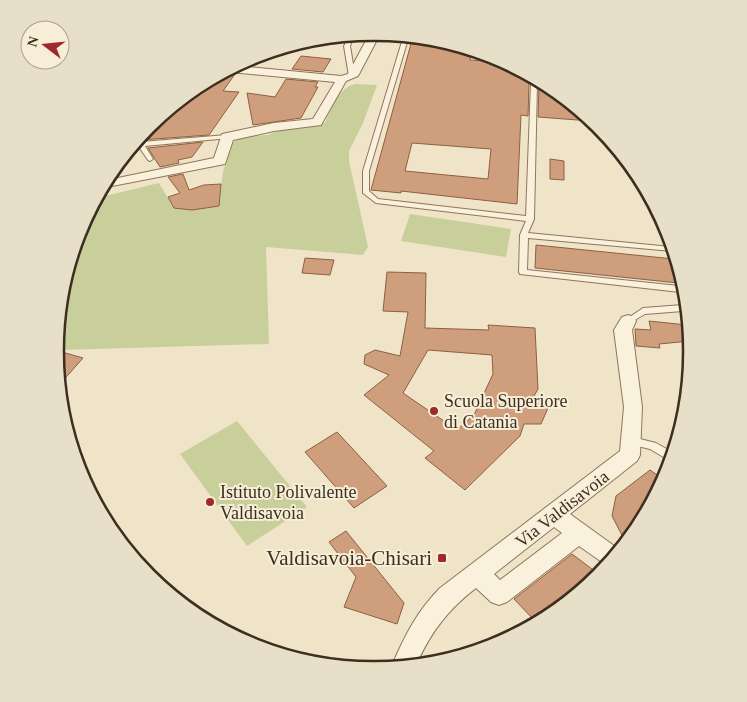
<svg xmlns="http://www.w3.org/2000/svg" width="747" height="702" font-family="'Times New Roman',serif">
  <rect width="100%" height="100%" fill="#f0e4c8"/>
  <g fill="#c9cf9b">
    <path d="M355,84L377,85L363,123L349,151V161L368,247L363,255L266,247L269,344L60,350L55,351L79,229L101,197L159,183L174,208L185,209L218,206L223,172L232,143L243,137L268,135L283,129L312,127L325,123C331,109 338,88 355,84Z"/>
    <polygon points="410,214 511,229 506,257 401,241"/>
    <polygon points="237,421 307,507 247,546 180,454"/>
  </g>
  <g fill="#cf9f7d" stroke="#8d5f41" fill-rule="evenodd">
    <path d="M412,40L471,52L470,60L503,62L531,81L529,83L528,116L521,115L517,204L401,191V193L371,190ZM412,143L491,149L488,179L405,171Z"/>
    <polygon points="301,56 331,59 323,72 292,69"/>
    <polygon points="228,72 235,74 223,91 239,92 209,135 141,140 148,126"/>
    <polygon points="286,79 318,82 315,87 318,87 301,118 253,125 247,93 275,97"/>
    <polygon points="539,86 562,101 591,121 538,117"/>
    <polygon points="203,142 192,157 178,160 179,163 160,167 148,148"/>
    <polygon points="550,159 564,161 564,180 550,179"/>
    <polygon points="183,174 189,190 204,185 221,184 219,206 192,210 174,208 168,197 180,193 168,177"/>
    <polygon points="536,245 674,259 678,283 535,268"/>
    <polygon points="305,258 334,260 330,275 302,273"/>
    <path d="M387,272L426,273L425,328L489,330L488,325L535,328L538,389L534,396L548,408L541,424H524L520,436L465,490L425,458L434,451L364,395L389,375L364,364L365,355L375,350L400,356L408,312L383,311ZM428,350L492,355L493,374L474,415L457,430L403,393Z"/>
    <polygon points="649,321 687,325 690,341 659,344 660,348 636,346 635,329 651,330"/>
    <polygon points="55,350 83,358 61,383 55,351"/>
    <polygon points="337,432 387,486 354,508 305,452"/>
    <polygon points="650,470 663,479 624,539 612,516 616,496"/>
    <polygon points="346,531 404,603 397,624 344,607 356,577 329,542"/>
    <polygon points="572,554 600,575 534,620 514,599"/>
  </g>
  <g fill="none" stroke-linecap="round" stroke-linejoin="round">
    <g stroke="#8d765c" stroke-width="2">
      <g id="service">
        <polygon points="354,36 350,46 355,76 352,78 349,76 344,46 349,37"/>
        <polygon points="403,38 408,39 369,171 369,191 378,199 526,216 531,83 533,82 537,84 534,219 528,233 671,247 672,251 528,238 527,270 679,286 680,292 520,274 519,272 520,235 526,221 376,203 363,193 363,171"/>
        <polygon points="227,135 230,137 229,138 145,146 153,159 150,161 148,160 139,147 134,147 137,143 141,142"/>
        <polygon points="683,305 683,311 645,314 628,324 624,321 643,308"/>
        <polygon points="632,437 656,443 672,452 670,461 650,449 629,444 627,441 629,438"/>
      </g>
    </g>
    <g stroke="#8d765c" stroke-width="2">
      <g id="minor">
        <polygon points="370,33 380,34 358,76 346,81 321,125 274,131 233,140 225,164 107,187 113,179 214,158 222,134 274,123 313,119 335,82 230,72 238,66 341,76 348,74"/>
        <path d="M628,315L634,317L636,321L632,330L642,407L640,455L637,461L570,514L617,548L606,565L579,546L507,602L499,605L491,602L476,588C450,608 432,630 418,661L394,665L393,663C405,635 418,610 440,588L620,451L624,407L614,330L622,317ZM554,527L562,533L500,580L494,574Z"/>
      </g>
    </g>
    <use href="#service" fill="#faf1dc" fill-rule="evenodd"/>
    <use href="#minor" fill="#faf1dc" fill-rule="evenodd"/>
  </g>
  <g fill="#9e2a2b" stroke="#f7eed8" stroke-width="2">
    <circle cx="434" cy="411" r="5"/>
    <circle cx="210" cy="502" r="5"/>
    <rect x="437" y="553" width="10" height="10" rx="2.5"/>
  </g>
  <g text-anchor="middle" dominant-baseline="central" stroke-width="4" stroke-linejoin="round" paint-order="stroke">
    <g font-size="18" fill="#3d2e20" stroke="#f7eed8" text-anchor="start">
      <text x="444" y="401">Scuola Superiore<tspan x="444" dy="21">di Catania</tspan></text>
      <text x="220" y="492">Istituto Polivalente<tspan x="220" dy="21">Valdisavoia</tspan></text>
    </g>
    <g font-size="18" fill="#3d2e20" stroke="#f7eed8">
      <text transform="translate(562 509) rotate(-38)">Via Valdisavoia</text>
    </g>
    <g font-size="21" fill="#3d2e20" stroke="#f7eed8" text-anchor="end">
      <text x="432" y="558">Valdisavoia-Chisari</text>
    </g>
  </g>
  <path d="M0 0H747V702H0ZM373 41H374A309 309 0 0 1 683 350V352A309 309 0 0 1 374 661H373A309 309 0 0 1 64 352V350A309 309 0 0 1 373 41Z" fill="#e8dfc9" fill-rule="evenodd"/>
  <path fill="none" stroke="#3d2e20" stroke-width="2.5" d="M373 41H374A309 309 0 0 1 683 350V352A309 309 0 0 1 374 661H373A309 309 0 0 1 64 352V350A309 309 0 0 1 373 41Z"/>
  <g transform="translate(45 45) rotate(286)"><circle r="24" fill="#f7eed8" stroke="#ada18e"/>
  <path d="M0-4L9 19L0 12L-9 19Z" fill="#9e2a2b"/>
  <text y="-8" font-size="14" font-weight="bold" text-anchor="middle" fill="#3d2e20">N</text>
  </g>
</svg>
